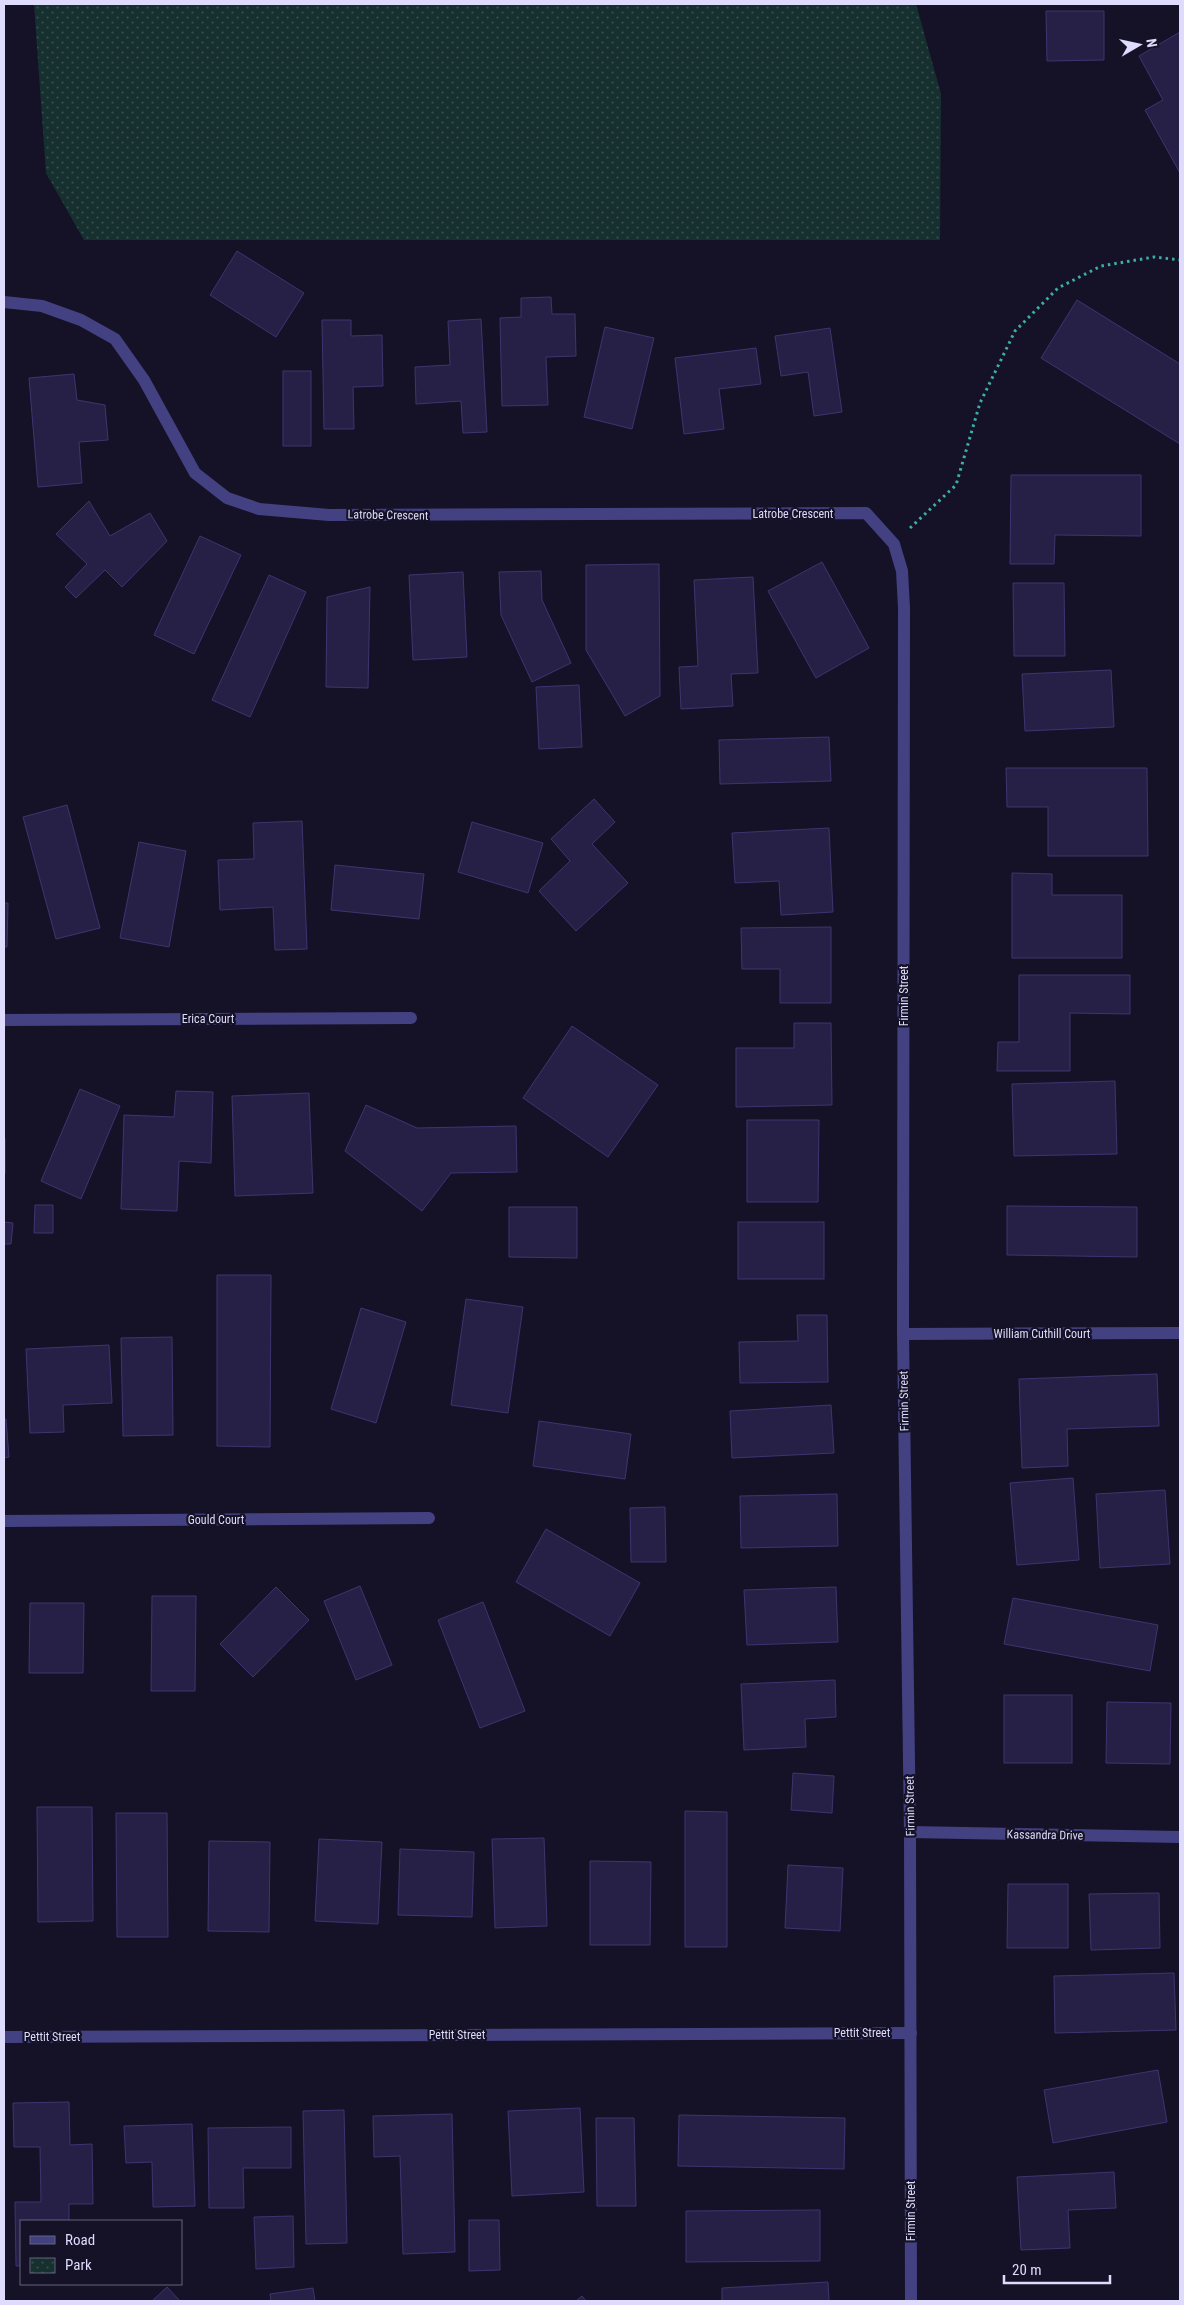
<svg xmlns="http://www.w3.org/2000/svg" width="1184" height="2305" font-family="'Roboto Condensed',sans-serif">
  <defs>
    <pattern id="park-dots" width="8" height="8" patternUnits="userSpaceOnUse" patternTransform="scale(1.25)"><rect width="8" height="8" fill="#16302f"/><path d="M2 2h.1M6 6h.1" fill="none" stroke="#374d4e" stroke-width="1.8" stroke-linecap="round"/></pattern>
  </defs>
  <rect width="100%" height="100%" fill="#151227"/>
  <polygon fill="url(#park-dots)" points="34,4 916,4 941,94 940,240 84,240 46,173"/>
  <g fill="#272046" stroke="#3f3470">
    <polygon points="1046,11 1104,11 1104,60 1047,61"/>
    <polygon points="1180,32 1180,173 1145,110 1163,100 1139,56"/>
    <polygon points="237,251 304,293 276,337 210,295"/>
    <polygon points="551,297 552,314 575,314 576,356 546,357 548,405 502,406 500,318 521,317 521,298"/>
    <polygon points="1077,300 1180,364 1180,444 1041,358"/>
    <polygon points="481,319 487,432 463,433 461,401 416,404 415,367 450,365 448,321"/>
    <polygon points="322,320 351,320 351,336 382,335 383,386 353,387 354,429 324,429"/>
    <polygon points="605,327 654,338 632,429 584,417"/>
    <polygon points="830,328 842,412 814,416 808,372 781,376 775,336"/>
    <polygon points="756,348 761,384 719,389 724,429 684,434 675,358"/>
    <rect x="283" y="371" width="28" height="75"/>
    <polygon points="74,374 77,400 105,405 108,440 79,442 82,483 38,487 29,378"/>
    <polygon points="1011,475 1141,475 1141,536 1055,535 1054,564 1010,564"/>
    <polygon points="89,501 110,536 150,513 167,541 122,587 105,570 76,598 65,587 87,564 56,534"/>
    <polygon points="200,536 241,555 194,654 154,635"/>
    <polygon points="822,562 869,648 816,678 768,591"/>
    <polygon points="659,564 660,696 625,716 586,650 586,565"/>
    <polygon points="541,571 542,600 571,663 532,682 501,615 499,572"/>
    <polygon points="463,572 467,657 413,660 409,575"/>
    <polygon points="269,575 306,592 250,717 212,700"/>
    <polygon points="753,577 758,673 731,674 733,706 681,709 679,667 698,666 694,580"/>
    <polygon points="1013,583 1064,583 1065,656 1014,656"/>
    <polygon points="370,587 368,688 326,687 327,597"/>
    <polygon points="1111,670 1114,727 1025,731 1022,674"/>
    <polygon points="579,685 582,747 539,749 536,687"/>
    <polygon points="829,737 831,781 720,784 719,740"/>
    <polygon points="1006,768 1147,768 1148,856 1048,856 1048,807 1007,807"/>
    <polygon points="594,799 615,822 592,844 628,883 576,931 539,891 570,861 551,839"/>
    <polygon points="67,805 100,928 56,939 23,817"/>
    <polygon points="302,821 307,949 275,950 273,907 220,910 218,860 254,859 253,823"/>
    <polygon points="472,822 543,843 528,893 458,872"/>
    <polygon points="829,828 833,912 781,915 779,881 735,883 732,833"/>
    <polygon points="139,842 186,851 169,947 120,938"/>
    <polygon points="335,865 424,874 419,919 331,910"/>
    <polygon points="1012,873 1052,874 1052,895 1122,895 1122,958 1012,958"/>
    <polygon points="4,903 8,903 7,947 4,947"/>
    <polygon points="831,927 831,1003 780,1003 780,969 742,969 741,928"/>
    <polygon points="1019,975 1130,975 1130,1014 1070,1013 1070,1071 997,1071 998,1042 1019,1042"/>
    <polygon points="794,1023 831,1023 832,1105 736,1107 736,1048 794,1048"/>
    <polygon points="572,1026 658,1085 608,1157 523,1098"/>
    <polygon points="1115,1081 1117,1154 1014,1156 1012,1084"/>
    <polygon points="80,1089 120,1106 81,1199 41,1181"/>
    <polygon points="176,1091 213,1092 211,1163 179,1161 177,1211 121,1209 124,1115 174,1117"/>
    <polygon points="309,1093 313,1193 235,1196 232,1096"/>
    <polygon points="366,1105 417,1128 516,1126 517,1172 451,1173 422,1211 345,1151"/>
    <polygon points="747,1120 819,1120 818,1202 747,1202"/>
    <rect x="4" y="1139" width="1" height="34"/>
    <polygon points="35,1205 53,1205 53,1233 34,1233"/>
    <polygon points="1007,1206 1137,1207 1137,1257 1007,1255"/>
    <polygon points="509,1207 577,1207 577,1258 509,1257"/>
    <polygon points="4,1222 13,1223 11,1244 4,1244"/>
    <rect x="738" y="1222" width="86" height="57"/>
    <polygon points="217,1275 271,1275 270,1447 217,1446"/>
    <polygon points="466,1299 523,1307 508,1413 451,1405"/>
    <polygon points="361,1308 406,1322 376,1423 331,1409"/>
    <polygon points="797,1315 827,1315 828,1382 740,1383 739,1342 798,1341"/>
    <polygon points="172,1337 173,1435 123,1436 121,1338"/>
    <polygon points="109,1345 112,1403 63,1405 64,1432 30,1433 26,1349"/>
    <polygon points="1157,1374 1159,1426 1067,1429 1068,1466 1022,1468 1019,1379"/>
    <polygon points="831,1405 834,1453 732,1458 730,1411"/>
    <polygon points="4,1419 6,1419 9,1457 4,1458"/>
    <polygon points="539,1421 631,1434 625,1479 533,1466"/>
    <polygon points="1073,1478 1079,1560 1017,1565 1010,1483"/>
    <polygon points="1165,1490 1170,1564 1100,1568 1096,1494"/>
    <polygon points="837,1494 838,1546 741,1548 740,1496"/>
    <polygon points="665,1507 666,1562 631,1562 630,1508"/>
    <polygon points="546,1529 640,1583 610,1636 516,1582"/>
    <polygon points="360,1586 392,1665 356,1680 324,1601"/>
    <polygon points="276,1587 309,1620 253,1677 220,1644"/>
    <polygon points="836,1587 838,1642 747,1645 744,1590"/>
    <polygon points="152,1596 196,1596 195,1691 151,1691"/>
    <polygon points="1013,1598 1158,1625 1150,1671 1004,1644"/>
    <polygon points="483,1602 525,1711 480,1728 438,1620"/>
    <polygon points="30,1603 84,1603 83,1673 29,1673"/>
    <polygon points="835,1680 836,1717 805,1719 806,1747 744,1750 741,1684"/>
    <rect x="1004" y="1695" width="68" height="68"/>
    <polygon points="1107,1702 1171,1703 1170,1764 1106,1763"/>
    <polygon points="793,1773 834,1776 832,1813 791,1810"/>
    <polygon points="37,1807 92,1807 93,1921 38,1922"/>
    <polygon points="685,1811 727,1812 727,1947 685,1947"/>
    <polygon points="116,1813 167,1813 168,1937 117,1937"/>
    <polygon points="544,1838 547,1926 495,1928 492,1839"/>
    <polygon points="319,1839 382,1842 378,1924 315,1921"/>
    <polygon points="209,1841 270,1842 269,1932 208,1931"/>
    <polygon points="400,1849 474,1852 472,1917 398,1915"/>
    <polygon points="590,1861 651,1862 650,1945 590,1945"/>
    <polygon points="788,1865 843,1868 840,1931 785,1928"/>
    <polygon points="1008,1884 1068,1884 1068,1948 1007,1948"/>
    <polygon points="1159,1893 1160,1948 1091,1950 1089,1894"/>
    <polygon points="1174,1973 1176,2030 1055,2033 1054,1976"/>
    <polygon points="1158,2070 1167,2122 1053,2143 1044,2090"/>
    <polygon points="69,2102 70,2145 92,2144 93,2204 69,2204 69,2221 21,2221 21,2266 16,2266 15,2202 41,2202 40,2147 14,2147 13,2103"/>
    <polygon points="580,2108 584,2192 512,2196 508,2111"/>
    <polygon points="344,2110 347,2243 306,2244 303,2111"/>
    <polygon points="452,2114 455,2252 403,2254 400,2156 374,2157 373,2116"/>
    <polygon points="679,2115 845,2118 844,2169 678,2166"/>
    <polygon points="596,2118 634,2118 636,2206 597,2206"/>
    <polygon points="192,2124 195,2206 153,2207 152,2162 126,2163 124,2126"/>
    <polygon points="291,2127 291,2168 243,2168 244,2208 209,2208 208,2128"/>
    <polygon points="1114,2172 1116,2208 1068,2210 1070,2248 1021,2250 1017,2177"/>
    <polygon points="820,2210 820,2261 686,2262 686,2211"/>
    <polygon points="293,2216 294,2267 256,2269 254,2217"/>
    <polygon points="469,2220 499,2220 500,2270 469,2271"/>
    <polygon points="828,2282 829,2301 722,2301 722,2288"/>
    <polygon points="167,2287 180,2301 152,2301"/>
    <polygon points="313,2288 315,2301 271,2301 270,2294"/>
    <polygon points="582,2296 586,2301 576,2301"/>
  </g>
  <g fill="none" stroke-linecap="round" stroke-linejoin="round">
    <polyline stroke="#3bb0a7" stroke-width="3" stroke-dasharray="2.5 4" stroke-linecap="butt" points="910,528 956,485 980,403 1015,331 1058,288 1101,266 1154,257 1180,260"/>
    <g stroke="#434182" stroke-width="12">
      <polyline points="4,302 42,306 81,320 115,339 144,380 195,473 227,498 259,509 329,515 866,513 894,544 902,571 904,608 903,1334 910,1832 911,2301"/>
      <polyline points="4,1020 411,1018"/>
      <polyline points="903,1334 1180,1333"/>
      <polyline points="4,1521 429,1518"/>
      <polyline points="910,1832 1180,1837"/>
      <polyline points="4,2037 911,2033"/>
    </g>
  </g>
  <g text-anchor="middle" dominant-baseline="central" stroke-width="4.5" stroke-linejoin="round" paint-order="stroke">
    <g font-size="12" fill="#dedbfc" stroke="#151227">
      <text x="793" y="514">Latrobe Crescent</text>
      <text transform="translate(388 515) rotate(1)">Latrobe Crescent</text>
      <text transform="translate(904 996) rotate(-90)">Firmin Street</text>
      <text x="208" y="1019">Erica Court</text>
      <text x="1042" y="1334">William Cuthill Court</text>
      <text transform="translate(904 1401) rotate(-91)">Firmin Street</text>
      <text x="216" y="1520">Gould Court</text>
      <text transform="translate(910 1806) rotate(-91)">Firmin Street</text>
      <text transform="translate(1045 1835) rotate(1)">Kassandra Drive</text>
      <text x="862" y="2033">Pettit Street</text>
      <text x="457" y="2035">Pettit Street</text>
      <text x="52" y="2037">Pettit Street</text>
      <text transform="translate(911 2211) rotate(-90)">Firmin Street</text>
    </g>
  </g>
  <rect width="1184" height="2305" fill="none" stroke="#dedbfc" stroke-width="10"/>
  <rect x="20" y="2220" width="162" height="65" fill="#151227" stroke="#65627c"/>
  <rect x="30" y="2236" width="25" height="8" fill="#434182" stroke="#65627c"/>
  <text x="65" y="2245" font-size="15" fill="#dedbfc">Road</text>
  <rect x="30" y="2258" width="25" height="15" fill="url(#park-dots)" stroke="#65627c"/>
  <text x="65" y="2270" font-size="15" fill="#dedbfc">Park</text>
  <g transform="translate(1139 45) rotate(81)" stroke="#151227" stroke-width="4" paint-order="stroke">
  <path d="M0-4L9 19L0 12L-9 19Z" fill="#dedbfc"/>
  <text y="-8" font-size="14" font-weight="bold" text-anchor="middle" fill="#dedbfc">N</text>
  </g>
  <path d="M1004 2275v8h106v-8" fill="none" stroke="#dedbfc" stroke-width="2.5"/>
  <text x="1012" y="2275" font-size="15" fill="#dedbfc" stroke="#151227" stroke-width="4" paint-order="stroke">20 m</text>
</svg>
